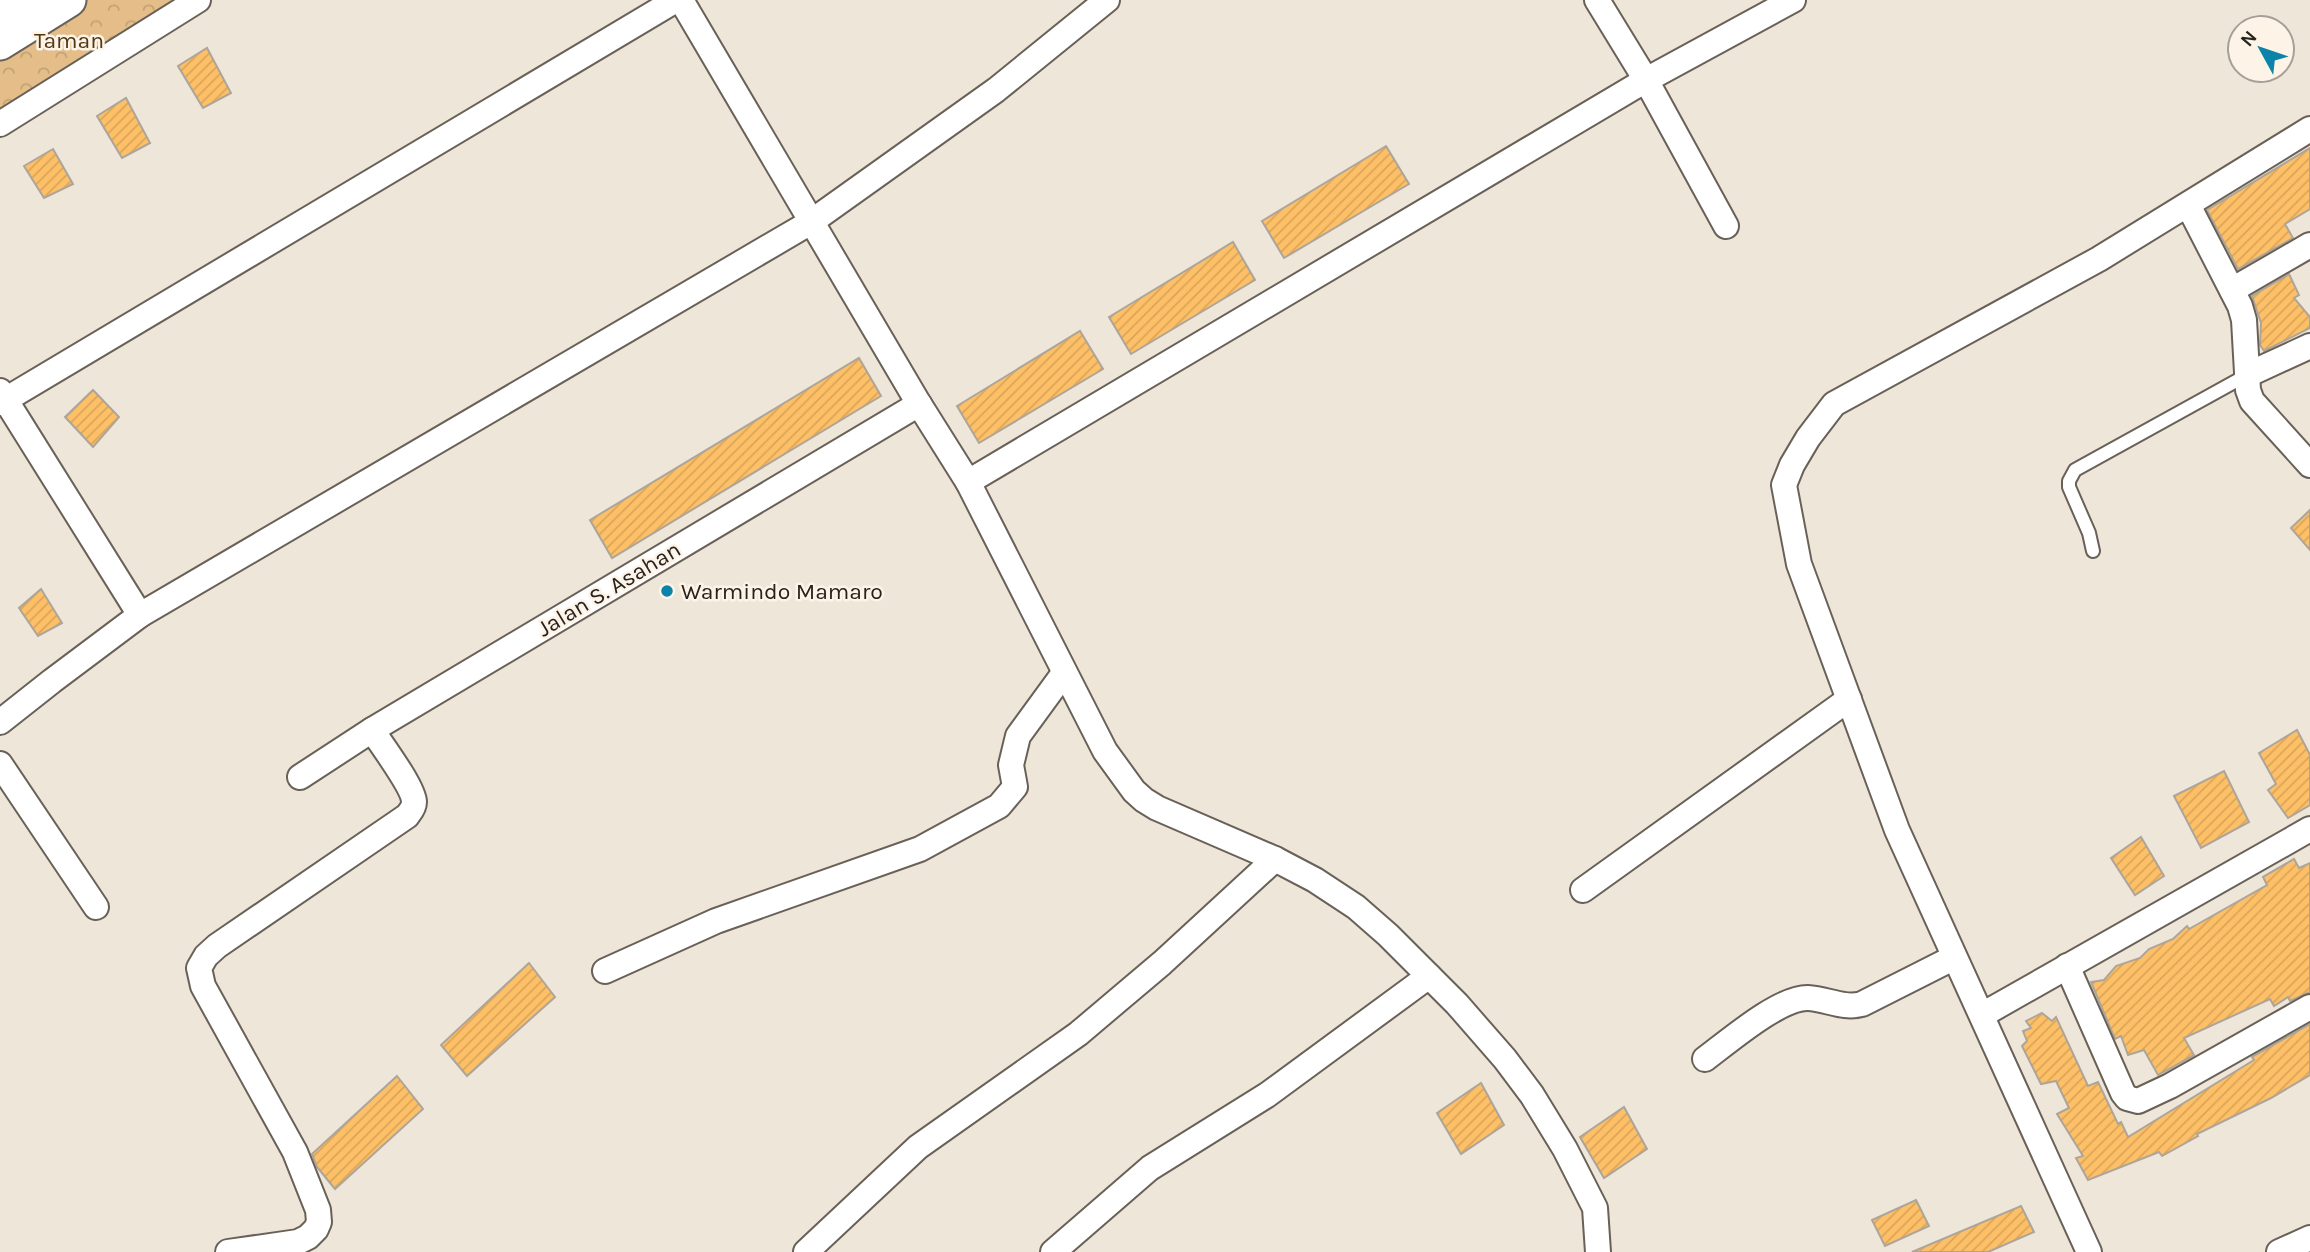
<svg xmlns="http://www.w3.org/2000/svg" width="2310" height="1252" font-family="Karla,sans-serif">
  <defs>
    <pattern id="park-crowns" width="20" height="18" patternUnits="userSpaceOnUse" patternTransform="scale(1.75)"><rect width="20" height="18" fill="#e4bd88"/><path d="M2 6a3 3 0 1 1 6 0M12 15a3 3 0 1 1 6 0" fill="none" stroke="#c3a275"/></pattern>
    <pattern id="building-hatch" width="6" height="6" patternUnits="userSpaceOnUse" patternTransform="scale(1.75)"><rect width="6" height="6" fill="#fec067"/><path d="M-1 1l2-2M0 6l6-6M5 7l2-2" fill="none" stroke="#daa559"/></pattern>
  </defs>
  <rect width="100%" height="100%" fill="#efe6da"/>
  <polygon fill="url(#park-crowns)" points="73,0 195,0 0,122 0,45"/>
  <g fill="url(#building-hatch)" stroke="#ada599" stroke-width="2">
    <polygon points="207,48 231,93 203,108 178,66"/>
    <polygon points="126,98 150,143 122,158 97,116"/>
    <polygon points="1386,146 1409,184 1284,258 1262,221"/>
    <polygon points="2310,148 2310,209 2285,224 2293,238 2238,269 2207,210"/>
    <polygon points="53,149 73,184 44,198 24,166"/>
    <polygon points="1233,242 1255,280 1131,354 1109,317"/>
    <polygon points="2289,274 2299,295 2294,298 2310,317 2310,328 2264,351 2260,345 2261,323 2252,296"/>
    <polygon points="1080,331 1103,369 979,443 957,406"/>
    <polygon points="859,358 881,396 612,558 590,520"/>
    <polygon points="93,390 119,417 93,447 65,417"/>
    <polygon points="2310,510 2310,550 2291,528"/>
    <polygon points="41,589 62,623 38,636 19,608"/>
    <polygon points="2297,730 2310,755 2310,805 2288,818 2268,790 2276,784 2259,753"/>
    <polygon points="2224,771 2249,822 2201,848 2174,796"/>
    <polygon points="2141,837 2164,876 2135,895 2111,858"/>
    <polygon points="2294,859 2299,868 2310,863 2310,992 2290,1001 2288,997 2274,1006 2270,999 2184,1038 2194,1055 2158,1075 2144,1050 2128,1055 2121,1036 2115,1039 2091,982 2104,980 2116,966 2140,958 2149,949 2173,939 2187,926 2189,929 2267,885 2263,877"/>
    <polygon points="529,963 555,997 467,1076 441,1045"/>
    <polygon points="2042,1013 2052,1021 2056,1017 2088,1086 2098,1082 2118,1124 2121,1122 2128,1137 2254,1060 2252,1057 2310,1024 2310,1075 2271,1098 2197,1134 2198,1136 2162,1156 2159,1152 2088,1180 2076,1158 2083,1156 2057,1114 2069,1108 2056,1081 2041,1084 2022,1046 2027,1041 2023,1031 2031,1028 2026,1021"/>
    <polygon points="397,1076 423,1109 335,1189 317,1167 312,1154"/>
    <polygon points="1481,1083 1504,1125 1461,1154 1437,1113"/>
    <polygon points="1624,1107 1647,1149 1604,1178 1580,1137"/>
    <polygon points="1916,1200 1929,1226 1885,1246 1872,1220"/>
    <polygon points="2021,1206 2034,1232 1988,1252 1912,1252"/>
  </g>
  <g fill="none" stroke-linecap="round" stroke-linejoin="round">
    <g stroke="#696157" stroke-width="16">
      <polyline id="lane" points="2093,551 2089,533 2069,487 2069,481 2075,470 2247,375"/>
    </g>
    <g stroke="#696157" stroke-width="28">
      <g id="street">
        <polyline points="681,0 919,404 968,482 1105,751 1134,791 1144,800 1157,808 1275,859 1315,880 1356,907 1388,935 1457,1004 1505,1059 1532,1095 1565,1149 1595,1208 1598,1252"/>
        <polyline points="1597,0 1646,80 1726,226"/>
        <polyline points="0,124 198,0"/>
        <polyline points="2188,205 2240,306 2244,320 2248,390 2252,401 2310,465"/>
        <polyline points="2232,290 2310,245"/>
        <polyline points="2247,375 2310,346"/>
        <polyline points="0,391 140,615"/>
        <polyline points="0,403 676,0"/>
        <polyline points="968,482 1646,80 1793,0"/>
        <polyline points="0,722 52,681 140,615 811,222 996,90 1107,0"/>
        <polyline points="0,764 96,907"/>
        <polyline points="300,777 372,730 919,404"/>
        <polyline points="1583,890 1849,699"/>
        <polyline points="2067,966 2123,1093 2127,1098 2138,1101 2170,1086 2310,1007"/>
        <polyline points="605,971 716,921 920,849 999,806 1015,787 1011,765 1018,736 1064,673"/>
        <polyline points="1982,1015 2310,829"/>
        <path d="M1705,1059C1728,1042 1780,997 1808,998C1827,999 1843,1009 1862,1004L1953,958"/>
        <path d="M228,1252L298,1242L308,1237L316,1229L319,1222L318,1210L295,1152L203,986L199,968L206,956L217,946L407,816C410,812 414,808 414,802C414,788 381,744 372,730"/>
        <polyline points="806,1252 918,1147 1078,1034 1162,963 1275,859"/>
        <polyline points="1053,1252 1150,1168 1267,1095 1429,976"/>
        <polyline points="2089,1252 1897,830 1799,564 1784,485 1792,465 1808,438 1834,404 2099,259 2310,129"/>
        <polyline points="2279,1252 2310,1238"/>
      </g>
    </g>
    <g stroke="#696157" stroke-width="37">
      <g id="secondary">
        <polyline points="0,15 24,0"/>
        <polyline points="0,43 69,0"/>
      </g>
    </g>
    <use href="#lane" stroke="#fff" stroke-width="12"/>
    <use href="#street" stroke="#fff" stroke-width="24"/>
    <use href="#secondary" stroke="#fff" stroke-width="33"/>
  </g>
  <circle fill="#0c83a9" stroke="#fdf3e7" stroke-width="2.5" cx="667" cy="591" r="7"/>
  <g text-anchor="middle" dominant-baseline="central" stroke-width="5" stroke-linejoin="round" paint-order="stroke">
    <g font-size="23" fill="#513812" stroke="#fdf3e7">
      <text x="69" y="40">Taman</text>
    </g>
    <g font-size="23" fill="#26221e" stroke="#fdf3e7">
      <text transform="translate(609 589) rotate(-31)">Jalan S. Asahan</text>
    </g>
    <g font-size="23" fill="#26221e" stroke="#fdf3e7" text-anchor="start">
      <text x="681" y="591">Warmindo Mamaro</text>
    </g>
  </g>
  <g transform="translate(2261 49) rotate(310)"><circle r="33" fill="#fdf3e7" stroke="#a79f97" stroke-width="2"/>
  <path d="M0-5L12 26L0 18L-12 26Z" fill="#0c83a9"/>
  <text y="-10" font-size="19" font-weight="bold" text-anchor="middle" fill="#26221e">N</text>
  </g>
</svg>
